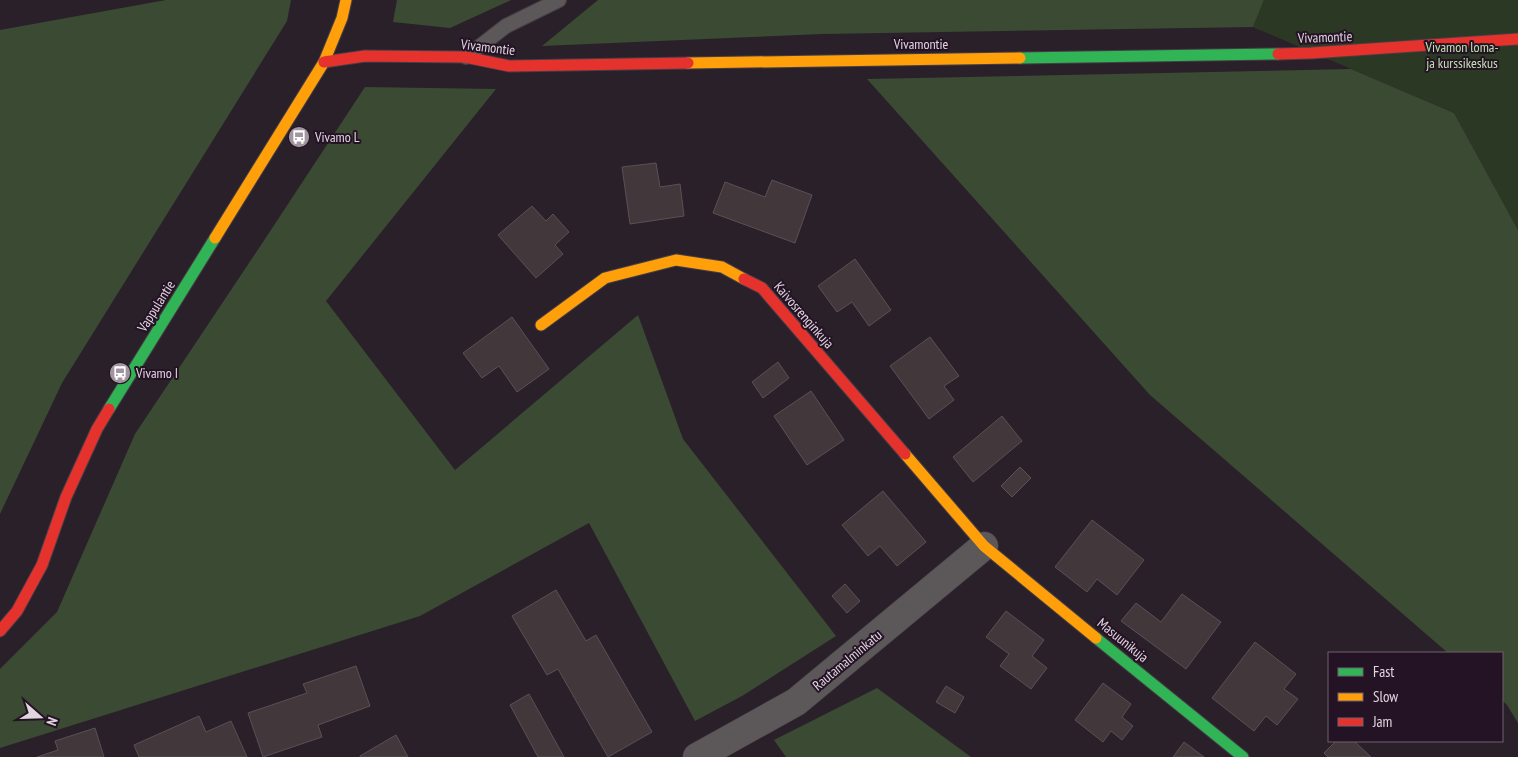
<svg xmlns="http://www.w3.org/2000/svg" width="1518" height="757" font-family="'PT Sans Narrow',sans-serif">
  <rect width="100%" height="100%" fill="#2a202a"/>
  <polygon fill="#2b3823" points="1264,0 1518,0 1518,230 1454,113 1253,27"/>
  <g fill="#3b4a33">
    <polygon points="166,0 291,0 287,21 62,383 0,514 0,30"/>
    <polygon points="397,0 511,0 450,28 393,22"/>
    <polygon points="598,0 1264,0 1253,27 822,34 542,46"/>
    <polygon points="1351,69 1454,113 1518,230 1518,723 1507,705 1502,700 1502,653 1448,653 1150,395 867,79"/>
    <polygon points="365,87 496,89 326,301 455,470 638,315 683,439 836,636 742,696 695,721 589,523 420,616 0,748 0,669 57,612 135,434 261,245"/>
    <polygon points="877,688 971,757 786,757 774,740"/>
  </g>
  <g fill="#42373b" stroke="#5b5053">
    <polygon points="656,163 660,187 680,184 684,216 630,224 622,167"/>
    <polygon points="772,180 812,195 795,243 713,213 725,182 765,197"/>
    <polygon points="532,206 546,221 553,214 569,232 555,245 563,254 536,278 498,235"/>
    <polygon points="855,259 891,310 869,326 852,302 837,312 818,286"/>
    <polygon points="512,317 549,369 517,392 499,366 482,378 463,353"/>
    <polygon points="930,337 959,376 944,386 954,400 929,419 890,366"/>
    <polygon points="778,362 789,378 763,398 752,382"/>
    <polygon points="811,391 844,440 807,465 774,416"/>
    <polygon points="1002,416 1022,441 973,482 953,457"/>
    <polygon points="1020,467 1031,478 1012,497 1001,486"/>
    <polygon points="883,491 926,542 897,566 880,546 868,556 842,525"/>
    <polygon points="1092,520 1144,560 1117,595 1097,579 1087,592 1055,567"/>
    <polygon points="845,584 860,601 847,613 832,596"/>
    <polygon points="556,590 586,641 596,635 652,732 608,757 558,669 547,675 512,616"/>
    <polygon points="1182,594 1221,622 1186,669 1121,621 1136,603 1161,622"/>
    <polygon points="1006,611 1044,640 1032,656 1047,668 1031,689 1000,666 1009,654 986,637"/>
    <polygon points="1255,642 1296,674 1284,689 1298,699 1277,725 1266,716 1254,731 1212,698"/>
    <polygon points="356,666 370,706 318,725 322,737 263,757 248,713 307,693 303,684"/>
    <polygon points="1103,683 1131,704 1122,717 1133,726 1122,740 1111,731 1103,742 1075,720"/>
    <polygon points="946,686 964,697 955,713 936,702"/>
    <polygon points="529,694 564,757 538,757 510,705"/>
    <polygon points="199,716 206,732 231,721 247,757 139,757 134,745"/>
    <polygon points="95,728 104,757 37,757 58,750 55,741"/>
    <polygon points="396,735 408,757 360,757 360,756"/>
    <polygon points="1336,741 1354,741 1371,757 1328,757 1324,753"/>
    <polygon points="1184,742 1204,757 1173,757"/>
  </g>
  <g fill="none" stroke-linecap="round" stroke-linejoin="round">
    <g stroke="#463e46" stroke-width="16">
      <polyline id="lane" points="466,57 506,26 559,0"/>
    </g>
    <g stroke="#463e46" stroke-width="29">
      <polyline id="street" points="697,757 796,702 984,546"/>
    </g>
    <g stroke="#463e46" stroke-width="13">
      <g id="fast">
        <polyline points="1020,58 1278,54"/>
        <polyline points="109,409 215,238"/>
        <polyline points="1096,638 1243,757"/>
      </g>
    </g>
    <g stroke="#463e46" stroke-width="13">
      <g id="slow">
        <polyline points="688,63 1020,58"/>
        <polyline points="215,238 324,62 342,18 346,0"/>
        <polyline points="541,325 605,278 676,260 722,267 744,279"/>
        <polyline points="905,454 984,546 1096,638"/>
      </g>
    </g>
    <g stroke="#463e46" stroke-width="13">
      <g id="jam">
        <polyline points="1278,54 1311,53 1518,39"/>
        <polyline points="324,62 365,56 465,57 509,66 688,63"/>
        <polyline points="744,279 762,288 905,454"/>
        <polyline points="0,631 17,611 42,565 66,497 97,429 109,409"/>
      </g>
    </g>
    <use href="#lane" stroke="#5c5759" stroke-width="14"/>
    <use href="#street" stroke="#5c5759" stroke-width="28"/>
    <use href="#fast" stroke="#30b455" stroke-width="11"/>
    <use href="#slow" stroke="#ff9f0a" stroke-width="11"/>
    <use href="#jam" stroke="#e5322d" stroke-width="11"/>
  </g>
  <defs>
    <g id="bus-disc" transform="scale(1.125)"><circle r="9.5" fill="#a196a0" stroke="#241324"/><path d="M-5-6H5V4H4V6H2V4H-2V6H-4V4H-5ZM-3.5-4V0h7V-4ZM-3.5 1.2v1.5H-2V1.2ZM2 1.2v1.5H3.5V1.2Z" fill="#fff"/></g>
  </defs>
  <g fill-rule="evenodd">
    <use href="#bus-disc" x="299" y="137"/>
    <use href="#bus-disc" x="120" y="373"/>
  </g>
  <g text-anchor="middle" dominant-baseline="central" stroke-width="4" stroke-linejoin="round" paint-order="stroke">
    <g font-size="14" fill="#e1d5e0" stroke="#241324">
      <text transform="translate(1325 37) rotate(-2)">Vivamontie</text>
      <text x="921" y="44">Vivamontie</text>
      <text transform="translate(488 47) rotate(7)">Vivamontie</text>
      <text transform="translate(156 306) rotate(-58)">Vappulantie</text>
      <text transform="translate(804 315) rotate(49)">Kaivosrenginkuja</text>
      <text transform="translate(1123 640) rotate(39)">Masuunikuja</text>
      <text transform="translate(847 660) rotate(-40)">Rautamalminkatu</text>
    </g>
    <g font-size="14" fill="#bfe4ad" stroke="#241324">
      <text x="1462" y="47">Vivamon loma-<tspan x="1462" dy="16">ja kurssikeskus</tspan></text>
    </g>
    <g font-size="14" fill="#e1d5e0" stroke="#241324" text-anchor="start">
      <text x="315" y="137">Vivamo L</text>
      <text x="136" y="373">Vivamo I</text>
    </g>
  </g>
  <rect x="1328" y="652" width="175" height="90" fill="#241324" stroke="#70616f"/>
  <rect x="1338" y="668" width="25" height="8" fill="#30b455" stroke="#70616f"/>
  <text x="1373" y="677" font-size="15" fill="#e1d5e0">Fast</text>
  <rect x="1338" y="693" width="25" height="8" fill="#ff9f0a" stroke="#70616f"/>
  <text x="1373" y="702" font-size="15" fill="#e1d5e0">Slow</text>
  <rect x="1338" y="718" width="25" height="8" fill="#e5322d" stroke="#70616f"/>
  <text x="1373" y="727" font-size="15" fill="#e1d5e0">Jam</text>
  <g transform="translate(40 717) rotate(110)" stroke="#241324" stroke-width="4" paint-order="stroke">
  <path d="M0-4L9 19L0 12L-9 19Z" fill="#e1d5e0"/>
  <text y="-8" font-size="14" font-weight="bold" text-anchor="middle" fill="#e1d5e0">N</text>
  </g>
</svg>
